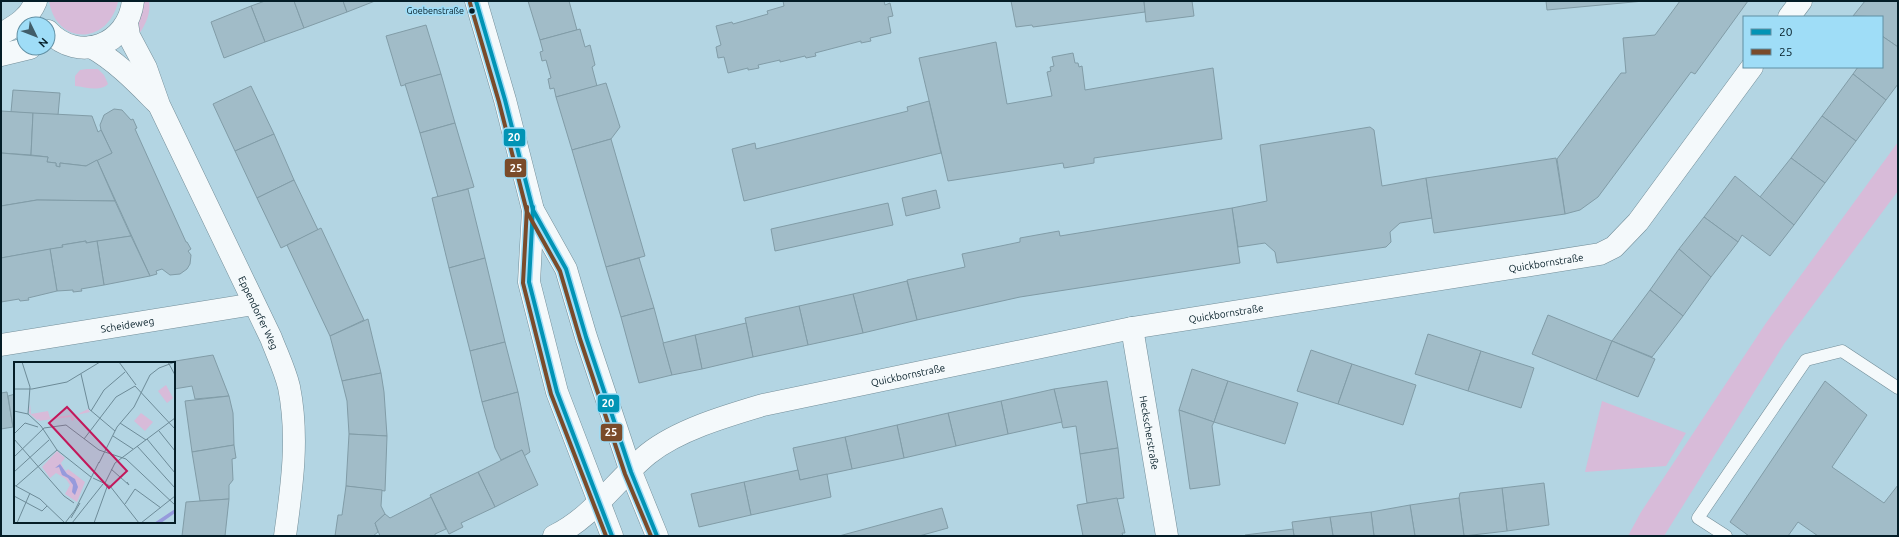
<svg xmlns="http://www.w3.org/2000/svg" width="1899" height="537" font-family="Ubuntu,sans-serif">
  <rect width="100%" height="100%" fill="#b3d5e3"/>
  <g fill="#d8bbd9">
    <path d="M49,1H118V2C107,46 56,45 49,1Z"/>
    <path d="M143,1H149C151,13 146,24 139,34L137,23Z"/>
    <path d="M87,69H98L104,75L108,84C100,92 85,87 75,86V76L80,70Z"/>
    <polygon points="1898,142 1898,191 1784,344 1664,536 1628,536 1641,512 1766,323"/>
    <polygon points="1602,401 1686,433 1666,466 1585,472"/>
  </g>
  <g fill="#a1bcc8" stroke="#819ca7">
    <polygon points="265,1 294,1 304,28 265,42 251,6"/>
    <polygon points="294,1 343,1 347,12 304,28"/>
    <polygon points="343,1 375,1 347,12"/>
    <polygon points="528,1 569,1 577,30 540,40"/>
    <polygon points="783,1 884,1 885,5 890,3 893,16 888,17 891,33 870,38 871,41 861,43 861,41 815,53 816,56 806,58 805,56 780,62 780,60 758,65 759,68 754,69 748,70 748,68 728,73 724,57 718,58 716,47 721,45 716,26 732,22 733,24 768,14 767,11 784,6"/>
    <polygon points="1011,1 1144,1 1145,12 1033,27 1032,25 1016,27"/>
    <polygon points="1144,1 1192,1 1194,16 1146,22"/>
    <polygon points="1546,1 1644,1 1547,10"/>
    <polygon points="1680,1 1748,1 1695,74 1691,72 1598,197 1580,210 1565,214 1557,159 1621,73 1626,73 1623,38 1655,35"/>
    <polygon points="1865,1 1898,1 1898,47 1882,36 1882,17 1853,16"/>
    <polygon points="251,6 265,42 224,58 211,22"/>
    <polygon points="426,25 441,74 401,86 386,36"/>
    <polygon points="580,29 585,47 590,45 595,65 592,67 597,86 556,97 554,88 550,89 548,79 551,78 546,60 542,61 540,52 543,51 540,40"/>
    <polygon points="1882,36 1898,47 1898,84 1886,100 1853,74 1858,67 1882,67"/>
    <polygon points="996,42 1007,104 1052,96 1047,72 1051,71 1050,67 1054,66 1052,57 1073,53 1075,63 1078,63 1079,67 1082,66 1085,90 1213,68 1222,139 1094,158 1094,163 1064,168 1063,163 948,181 919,58"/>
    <polygon points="441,74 455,123 420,133 405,84"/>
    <polygon points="1853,74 1886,100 1856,141 1822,116"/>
    <polygon points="606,83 620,127 611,139 572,150 556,97"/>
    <polygon points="251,86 274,134 235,151 213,104"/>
    <polygon points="13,90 60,93 58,115 11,112"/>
    <polygon points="929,101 941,153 744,201 732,149 755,143 756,149 908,111 907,107"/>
    <polygon points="114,109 122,110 131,120 133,119 137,128 135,129 186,242 187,242 191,249 188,251 191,255 190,264 187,269 180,274 170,275 162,269 156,271 157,274 150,276 97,160 112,153 101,130 100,125 104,115"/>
    <polygon points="1,111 33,113 31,155 1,153"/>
    <polygon points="33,113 92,116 98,132 101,130 112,153 86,166 60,163 60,167 56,166 56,163 47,162 48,157 31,155"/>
    <polygon points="1822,116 1856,141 1825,183 1791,158"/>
    <polygon points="455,123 474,187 438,197 420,133"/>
    <polygon points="1370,127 1374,130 1382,186 1426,178 1432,218 1400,223 1390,232 1391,242 1386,247 1277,263 1275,252 1265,243 1238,247 1232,208 1267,201 1260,145"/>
    <polygon points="274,134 294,180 257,198 235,151"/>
    <polygon points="611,139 645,256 606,267 572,150"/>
    <polygon points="1,153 48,157 47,162 56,163 56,166 60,167 60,163 86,166 97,160 115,201 37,200 1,206"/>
    <polygon points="1556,158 1565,214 1434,233 1426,178"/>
    <polygon points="1791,158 1825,183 1794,225 1760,197"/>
    <polygon points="1735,176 1794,225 1770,256 1742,235 1738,242 1704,217"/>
    <polygon points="294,180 318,230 281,248 257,198"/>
    <polygon points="468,189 485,258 449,268 432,198"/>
    <polygon points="936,190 940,208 906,216 902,198"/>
    <polygon points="37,200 115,201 131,236 86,243 86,241 62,245 63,247 1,258 1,206"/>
    <polygon points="888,203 893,225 775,251 771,229"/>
    <polygon points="1232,208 1240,263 1020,297 917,320 907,280 965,267 962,254 1020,242 1020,238 1059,231 1060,236"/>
    <polygon points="1704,217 1738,242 1711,277 1679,249"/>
    <polygon points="321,228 364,320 330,336 287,245"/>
    <polygon points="131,236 150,276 104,285 97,241"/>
    <polygon points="86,241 86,243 97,241 104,285 81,289 82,291 73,292 73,290 57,291 50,249 63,247 62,245"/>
    <polygon points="50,249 57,291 28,298 29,300 20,301 19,299 1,302 1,258"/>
    <polygon points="1679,249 1711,277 1683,316 1650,290"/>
    <polygon points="485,258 505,342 470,351 449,268"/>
    <polygon points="639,258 654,308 621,317 606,267"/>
    <polygon points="907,281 917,320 863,333 853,294"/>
    <polygon points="1650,290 1683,316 1652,357 1612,341"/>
    <polygon points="853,294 863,333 808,345 799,306"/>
    <polygon points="799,306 808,345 753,357 745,318"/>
    <polygon points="654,308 672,375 639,383 621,317"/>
    <polygon points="1548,315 1612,341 1596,380 1532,354"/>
    <polygon points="368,319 381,373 342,381 330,336"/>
    <polygon points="746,323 753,357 702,369 695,335"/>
    <polygon points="1428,334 1481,351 1468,391 1415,374"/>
    <polygon points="695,335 702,369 672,375 663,343"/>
    <polygon points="1612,341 1655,359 1638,397 1596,380"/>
    <polygon points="505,342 518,392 482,402 470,351"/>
    <polygon points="1311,350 1352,364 1338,404 1297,391"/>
    <polygon points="1481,351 1534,368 1521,408 1468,391"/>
    <polygon points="213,355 229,396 195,399 192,386 174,389 174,363 163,363"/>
    <polygon points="1352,364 1416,385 1403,425 1338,404"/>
    <polygon points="1192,369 1228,381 1214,422 1179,410"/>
    <polygon points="381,373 384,392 387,436 349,434 347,401 342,381"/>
    <polygon points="1107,381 1118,448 1080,454 1076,426 1063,428 1054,389"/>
    <polygon points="1228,381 1298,403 1285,444 1214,422"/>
    <polygon points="1825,381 1867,415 1832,467 1884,503 1898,485 1898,536 1818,536 1798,522 1788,536 1749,536 1730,522"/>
    <polygon points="1054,389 1062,422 1008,434 1001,401"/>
    <polygon points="7,392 13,427 1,429 1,393"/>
    <polygon points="518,392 530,452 524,456 522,450 501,460 495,448 482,402"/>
    <polygon points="15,394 15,427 13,427 8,396"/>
    <polygon points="229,396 233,413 234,445 192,452 185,401"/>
    <polygon points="1001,401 1008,434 956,446 948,413"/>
    <polygon points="1179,410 1214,422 1212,426 1220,485 1190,489"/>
    <polygon points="948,413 956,446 904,458 897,425"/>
    <polygon points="897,425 904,458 852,469 845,437"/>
    <polygon points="349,434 387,436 385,491 346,486"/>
    <polygon points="845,437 852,469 800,480 793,448"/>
    <polygon points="234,445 236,458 232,459 233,480 229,485 229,499 200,501 192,452"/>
    <polygon points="1118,448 1124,498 1087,503 1080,454"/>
    <polygon points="522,450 538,485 495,507 478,472"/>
    <polygon points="798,470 800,480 827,474 831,497 751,515 744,482"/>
    <polygon points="478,472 495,507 461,523 463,527 449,534 430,495"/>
    <polygon points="744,482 751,515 699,527 691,494"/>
    <polygon points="1544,483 1549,525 1507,531 1502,488"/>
    <polygon points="346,486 382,490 381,506 385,514 375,523 378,532 373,536 335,536 338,515 342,515"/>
    <polygon points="1502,488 1507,531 1464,536 1459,498 1460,493"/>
    <polygon points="431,497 446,529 435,534 435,536 380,536 375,523 385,514 390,518"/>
    <polygon points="1117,498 1125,533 1122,533 1123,536 1083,536 1077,505"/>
    <polygon points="1459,498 1464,536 1415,536 1410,505"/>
    <polygon points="229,499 225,536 182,536 186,502"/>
    <polygon points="1410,505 1415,536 1374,536 1371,512"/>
    <polygon points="942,508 948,528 919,536 839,536"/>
    <polygon points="1371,512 1374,536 1333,536 1330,517"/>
    <polygon points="1330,517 1333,536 1294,536 1292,522"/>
    <polygon points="1293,529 1294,536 1245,536 1245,535"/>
  </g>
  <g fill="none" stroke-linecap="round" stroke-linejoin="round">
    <g stroke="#738e99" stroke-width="13">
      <polyline id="service" points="1726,536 1698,518 1806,360 1842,351 1898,388"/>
    </g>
    <g stroke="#738e99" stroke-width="23">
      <g id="minor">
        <path id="s1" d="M127,23L129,36L146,68L159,105L271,338C277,354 285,370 289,387C299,437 292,486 285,536"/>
        <path d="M48,31C79,64 128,45 133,1"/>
        <path d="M1,34C17,25 29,18 36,1"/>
        <path d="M91,47C116,61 136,82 156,102"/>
        <polyline points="1,55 30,48"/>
        <path id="s2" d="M1132,328L1167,536"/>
        <path id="s3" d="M1,345L254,304"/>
      </g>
    </g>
    <g stroke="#738e99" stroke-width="23">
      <g id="tertiary">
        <polyline points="1789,17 1801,1"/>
        <path id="s4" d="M554,536C593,517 615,481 648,454C678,430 726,416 763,405L1132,328L1600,254L1614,247L1638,222L1752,67"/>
      </g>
    </g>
    <g stroke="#738e99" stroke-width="23">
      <g id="primary">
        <polyline points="476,1 505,100 533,210 566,269 586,337 631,472 657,536"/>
        <polyline points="533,210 529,282 557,392 612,536"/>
      </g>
    </g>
    <use href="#service" stroke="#f4f9fb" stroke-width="12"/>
    <use href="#minor" stroke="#f4f9fb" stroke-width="22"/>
    <use href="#tertiary" stroke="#f4f9fb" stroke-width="22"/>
    <use href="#primary" stroke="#f4f9fb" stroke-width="22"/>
    <g stroke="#9fddf7" stroke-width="7">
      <g id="bus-1">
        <polyline points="476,1 505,100 533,210 566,269 586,337 631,472 657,536"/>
        <polyline points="533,207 529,282 557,392 612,536"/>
      </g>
    </g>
    <g stroke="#9fddf7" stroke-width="7">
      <g id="bus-2">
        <polyline points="470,3 499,102 527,212 560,271 580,339 625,474 651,536"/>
        <polyline points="527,207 523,283 551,394 606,536"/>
      </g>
    </g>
    <use href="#bus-1" stroke="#0194b5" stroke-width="4"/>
    <use href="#bus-2" stroke="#7a4b2a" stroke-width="4"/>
  </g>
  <circle fill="#041d27" stroke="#9fddf7" stroke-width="1.5" cx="472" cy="11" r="3.5"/>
  <g text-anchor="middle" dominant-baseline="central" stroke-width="3.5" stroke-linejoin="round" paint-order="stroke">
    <g font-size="9" fill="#041d27" stroke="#9fddf7" text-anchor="end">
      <text x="464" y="11">Goebenstraße</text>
    </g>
    <g font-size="10" fill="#041d27" stroke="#9fddf7">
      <text stroke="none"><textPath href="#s4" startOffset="1047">Quickbornstraße</textPath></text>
      <text stroke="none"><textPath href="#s1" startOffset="319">Eppendorfer Weg</textPath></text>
      <text stroke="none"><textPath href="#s4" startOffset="723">Quickbornstraße</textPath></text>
      <text stroke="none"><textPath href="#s3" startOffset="128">Scheideweg</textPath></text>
      <text stroke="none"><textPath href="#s4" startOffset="399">Quickbornstraße</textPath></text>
      <text stroke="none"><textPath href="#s2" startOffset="106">Heckscherstraße</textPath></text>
    </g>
  </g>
  <g transform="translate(14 362)">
    <rect width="161" height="161" fill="#b3d5e3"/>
    <path d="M152,23L159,36L153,41L144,29ZM16,42L17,52L34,49L36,56L64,52L74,47L76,50L58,54L61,57L58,59L56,55L24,59L26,57L23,58L15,51ZM127,51L139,60L131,69L120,59ZM43,89L51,96L47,101L50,107L52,109L54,107L71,120L63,140L51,132L56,123L52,117L42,111L36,116L28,105Z" fill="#d8bbd9"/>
    <path d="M46,102L53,112L61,117L64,125L61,133L58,130L59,123L54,116L48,113L45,105L41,106ZM161,147V151L147,161H140Z" fill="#969adc"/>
    <path fill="none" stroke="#6d8b98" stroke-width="1" d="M8,0L16,25L14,52L27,64L43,88L77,115M105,0L122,23M154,0L161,13M67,12L75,47L101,69M121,24L161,67M0,27H18L53,20L86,0M0,49L14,52M77,49L90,28L111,10M11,61L24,65M106,61L132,78M145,69L161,89M0,72L11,61M99,74L119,87M0,77L50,134L60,141M70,77L102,35L121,24M133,77L161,111M123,84L161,126M0,95L30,66L52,63L85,88L112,97L161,143M85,101L103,65L120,45L136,13L145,6L161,0M97,107L115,123L113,120M0,110L35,78M79,116L96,124L125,161M91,121L101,101L161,56M0,123L26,137L51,161M2,124L43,88M0,134L28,149L33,144M111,142L121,127L147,146M57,156L66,141M3,161L16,131M51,161L61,148L85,100M58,161L89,122M80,161L93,125M127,161L161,134"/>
    <path fill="#c2185b" fill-opacity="0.15" stroke="#c2185b" stroke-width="2" d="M53,45L113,109L95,126L35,61Z"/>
    <rect width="161" height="161" fill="none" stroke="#041d27" stroke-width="2"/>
  </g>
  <g stroke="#9fddf7" stroke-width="1.5">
    <rect x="503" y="128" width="23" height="19" rx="4" fill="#0194b5"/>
    <rect x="504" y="158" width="23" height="20" rx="4" fill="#7a4b2a"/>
    <rect x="597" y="394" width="23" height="19" rx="4" fill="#0194b5"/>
    <rect x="600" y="423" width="23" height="19" rx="4" fill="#7a4b2a"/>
  </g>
  <g font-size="11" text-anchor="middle" font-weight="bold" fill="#fff">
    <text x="514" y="141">20</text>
    <text x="516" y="172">25</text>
    <text x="608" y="407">20</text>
    <text x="611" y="436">25</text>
  </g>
  <rect width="1899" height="537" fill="none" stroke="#041d27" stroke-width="4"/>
  <rect x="1743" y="16" width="140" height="52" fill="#9fddf7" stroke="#6190a4"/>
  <rect x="1751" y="29" width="20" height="6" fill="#0194b5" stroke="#6190a4"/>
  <text x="1779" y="36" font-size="12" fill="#041d27">20</text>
  <rect x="1751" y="49" width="20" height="6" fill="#7a4b2a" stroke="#6190a4"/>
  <text x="1779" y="56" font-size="12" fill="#041d27">25</text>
  <g transform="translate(36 36) rotate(133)"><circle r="19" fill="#9fddf7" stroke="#6190a4"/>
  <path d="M0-3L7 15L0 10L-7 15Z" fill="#415d69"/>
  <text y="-6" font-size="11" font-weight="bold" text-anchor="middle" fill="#041d27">N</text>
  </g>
</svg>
